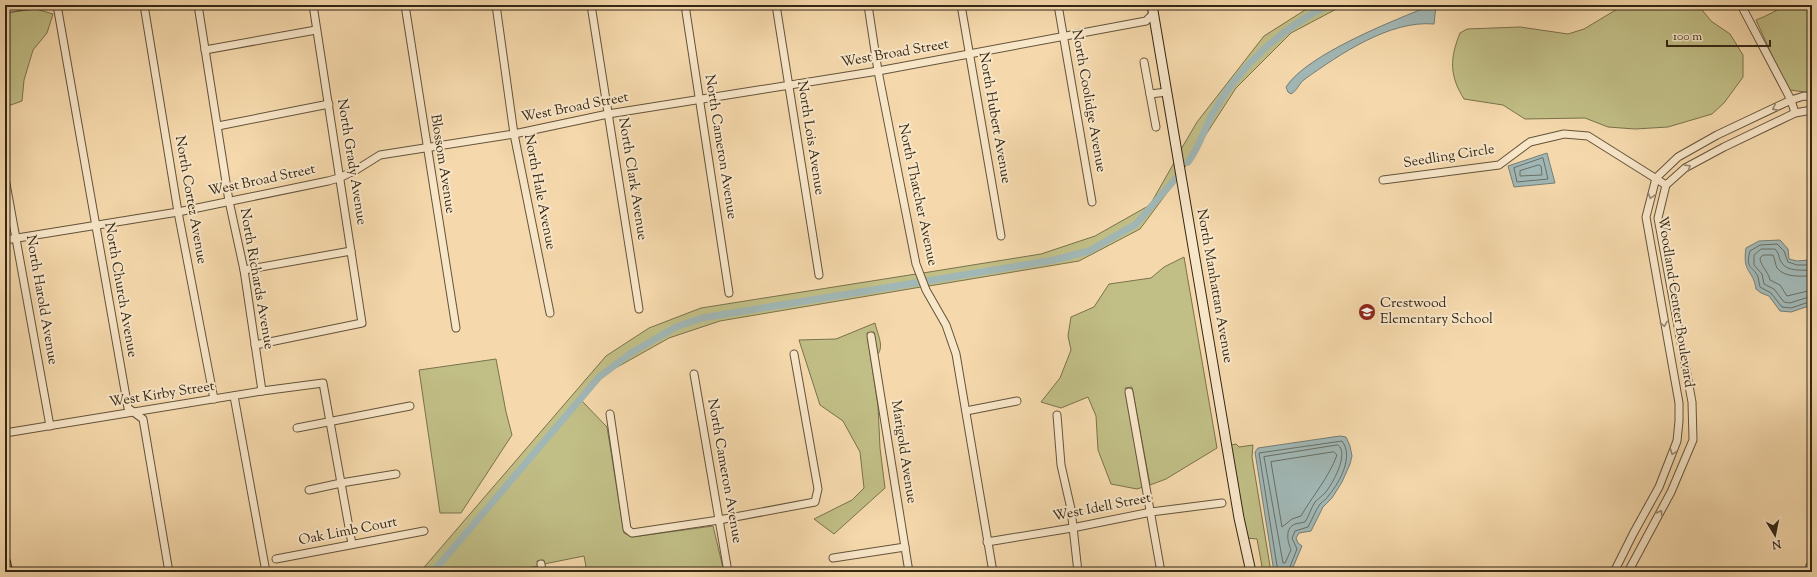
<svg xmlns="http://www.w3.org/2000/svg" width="1817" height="577" font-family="'Sorts Mill Goudy',serif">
  <rect width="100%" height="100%" fill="#f5d9ac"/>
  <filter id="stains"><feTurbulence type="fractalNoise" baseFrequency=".005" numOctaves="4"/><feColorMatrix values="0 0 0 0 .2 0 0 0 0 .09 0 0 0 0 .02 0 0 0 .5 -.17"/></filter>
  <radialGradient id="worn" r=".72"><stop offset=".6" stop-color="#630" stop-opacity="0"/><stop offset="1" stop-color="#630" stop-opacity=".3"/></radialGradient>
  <g fill="#c1be86" stroke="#7a724d">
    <polygon points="1313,5 1344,5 1291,33 1236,88 1183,170 1180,151 1197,122 1264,36"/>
    <path d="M1624,5H1698L1711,21L1730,34L1743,55V77L1724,103L1712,114L1668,127L1635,129L1608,127L1585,118L1525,119L1503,105L1464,99C1449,75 1450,58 1460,33L1467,29L1520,27L1568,34L1584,29Z"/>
    <path d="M1788,5H1812V93L1790,90L1775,62L1756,20C1768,16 1777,9 1788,5Z"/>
    <polygon points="36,9 53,14 47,33 33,50 24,80 22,101 5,107 5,13"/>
    <polygon points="1175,161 1178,178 1140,229 1079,261 929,286 923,273 1041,254 1095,236 1150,205"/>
    <polygon points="1184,257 1217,448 1166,479 1150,485 1132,387 1125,388 1143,487 1137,489 1111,484 1098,450 1096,416 1088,397 1061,408 1041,402 1060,378 1071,350 1068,336 1071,317 1094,307 1109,284 1151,278 1164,267"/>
    <polygon points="916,274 921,287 720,321 669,338 603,375 582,401 607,427 624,533 632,537 713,526 724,572 587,572 584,556 544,564 544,560 537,561 538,566 507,572 420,572 606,356 649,328 701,308"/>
    <path d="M875,323C877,333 885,347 877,355L874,332L867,333L878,406L880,448L885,488L834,534L814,519L852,500L864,488L860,452L843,421L820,405L799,340L836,339Z"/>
    <polygon points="496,359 506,412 512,435 461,513 440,513 419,370"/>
    <polygon points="1236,444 1239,447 1253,445 1252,457 1271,572 1263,572 1257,539 1247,538 1231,445"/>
  </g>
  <g fill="#a1b7b5" stroke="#757d75">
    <path d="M1432,5H1436L1434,24C1390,20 1340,54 1305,79C1299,83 1298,90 1291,94L1288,92L1286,87C1307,54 1395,20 1432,5Z"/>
    <polygon points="1547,153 1555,183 1514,187 1508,166"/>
    <path d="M1780,240L1788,249L1789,259L1797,261L1809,260L1812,262V305L1791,312L1780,311L1769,296L1761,293L1756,289C1753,269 1742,273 1746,248L1759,241Z"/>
    <polygon points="1340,436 1346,437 1350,446 1352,456 1350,464 1342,482 1332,498 1323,507 1311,531 1299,533 1296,538 1298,543 1302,546 1291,572 1274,572 1255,452 1258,448"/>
    <polygon points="1812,558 1812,572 1805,572 1806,564"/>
  </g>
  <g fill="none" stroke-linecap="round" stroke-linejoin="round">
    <g stroke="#6a6e64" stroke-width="1">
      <polygon points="1543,158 1548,179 1517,182 1514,168"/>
      <polygon points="1539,165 1541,166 1542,175 1520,176 1520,171"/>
      <path d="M1812,265H1797L1788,262L1784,251L1777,244L1760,245L1750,251C1745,270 1753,265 1758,277C1759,280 1759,284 1760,287L1771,293L1782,307L1791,308L1812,301"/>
      <path d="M1812,270C1804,270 1787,272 1782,263C1778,258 1780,254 1775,249H1761L1754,255V265L1762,274L1764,284L1774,289L1784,302L1790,303L1812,296"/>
      <path d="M1812,276C1801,276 1785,278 1777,268C1775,264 1775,259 1773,255H1763L1760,258C1760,265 1768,271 1770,280L1780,285L1787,296L1812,290"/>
      <path d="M1338,445C1350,453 1332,485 1325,493C1322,496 1318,499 1315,502C1311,508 1309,516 1305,522C1302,523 1298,523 1295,524C1284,529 1288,542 1291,550L1285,563H1283L1264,457Z"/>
      <path d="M1334,452L1337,455C1328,479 1313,495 1301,516L1292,519L1282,527L1271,462Z"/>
      <path d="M1278,572L1259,453L1342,441C1354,456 1340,482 1329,495C1327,499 1323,501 1320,504C1315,511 1312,520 1308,527L1295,531L1292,538L1297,549L1288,572"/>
    </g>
    <g stroke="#a1b7b5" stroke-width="7">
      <path d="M1188,162C1199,148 1204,129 1213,113C1239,67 1281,28 1329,5"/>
      <polyline points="433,572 599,377 631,353 676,327 702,318 1054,260 1089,251 1136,224 1176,178"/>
    </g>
    <g stroke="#64533a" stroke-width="9">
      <g id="street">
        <polyline points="57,5 128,408 143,419 169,572"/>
        <polyline points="144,5 178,212 214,399"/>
        <polyline points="198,5 229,201 244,270 262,391"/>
        <polyline points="405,5 456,328"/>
        <polyline points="496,5 514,134 550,313"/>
        <polyline points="591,5 639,309"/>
        <polyline points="685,5 729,293"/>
        <polyline points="776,5 819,275"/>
        <polyline points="868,5 878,71 916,264 926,290 946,325 956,354 993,572"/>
        <polyline points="961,5 1001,236"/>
        <polyline points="1058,5 1092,202"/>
        <polyline points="1741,5 1791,100 1795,113"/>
        <polyline points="5,9 28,5"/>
        <polyline points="205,50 316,30"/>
        <polyline points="1144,62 1156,127"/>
        <polyline points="1150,94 1167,92"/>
        <polyline points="218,126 329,104"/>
        <polyline points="5,178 50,426"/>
        <polyline points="1383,180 1499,165 1530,142 1564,134 1588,136 1666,185"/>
        <polyline points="5,240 178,212 328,181 339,178 356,170 380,155 514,134 608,114 878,71 1146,21 1153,14"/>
        <polyline points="244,270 351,251"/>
        <polyline points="871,336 909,572"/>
        <polyline points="255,345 362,323 313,5"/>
        <polyline points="694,374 728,572"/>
        <polyline points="1129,392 1161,572"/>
        <polyline points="234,396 266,572"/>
        <polyline points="966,411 1017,401"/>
        <polyline points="610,414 627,529 632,533 719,520 815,502 818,489 794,354"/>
        <polyline points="1057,415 1061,465 1071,509 1078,572"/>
        <polyline points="297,428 410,406"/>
        <polyline points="5,433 262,391 323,383 352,544"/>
        <polyline points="309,490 341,483 396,474"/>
        <polyline points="987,542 1072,528 1151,512 1222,503"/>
        <polyline points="833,558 905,547"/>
        <polyline points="276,559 424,531"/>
        <polyline points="541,564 542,572"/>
        <polyline points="1614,572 1633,534 1659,487 1677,441 1679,421 1679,403 1646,217 1656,178 1678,157 1717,135 1791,100 1804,96 1812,97"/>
        <polyline points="1628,572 1671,492 1693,440 1692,402 1658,218 1666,185 1685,168 1724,147 1795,113 1812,110"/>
      </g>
    </g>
    <g stroke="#332614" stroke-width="11">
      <polyline id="secondary" points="1152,5 1239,518 1251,572"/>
    </g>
    <g stroke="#332614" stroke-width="12">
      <polyline id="primary" points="5,562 7,572"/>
    </g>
    <use href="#street" stroke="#f8e6c9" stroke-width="7"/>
    <use href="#secondary" stroke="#f8e6c9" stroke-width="9"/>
    <use href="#primary" stroke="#f5d9ac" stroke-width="10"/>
  </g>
  <defs><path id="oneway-chevron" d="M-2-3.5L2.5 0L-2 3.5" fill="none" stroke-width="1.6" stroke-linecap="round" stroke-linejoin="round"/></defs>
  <g stroke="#96866e">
    <use href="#oneway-chevron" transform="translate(1775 108) rotate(154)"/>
    <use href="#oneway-chevron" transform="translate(1688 167) rotate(-32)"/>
    <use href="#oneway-chevron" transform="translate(1651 196) rotate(106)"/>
    <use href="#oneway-chevron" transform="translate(1664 324) rotate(80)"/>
    <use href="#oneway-chevron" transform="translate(1673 452) rotate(111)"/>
    <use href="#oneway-chevron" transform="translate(1660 513) rotate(-61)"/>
  </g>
  <defs>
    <g id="school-disc" transform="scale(0.9)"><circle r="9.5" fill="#8f2418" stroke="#f8e6c9"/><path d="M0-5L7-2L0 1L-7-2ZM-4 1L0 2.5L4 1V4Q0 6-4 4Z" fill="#fff"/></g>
  </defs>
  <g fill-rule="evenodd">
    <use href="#school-disc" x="1367" y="312"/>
  </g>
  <g text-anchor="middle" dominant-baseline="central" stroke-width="4" stroke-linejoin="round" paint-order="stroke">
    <g font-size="14" fill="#332614" stroke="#f8e6c9">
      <text transform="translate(895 54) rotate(-10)">West Broad Street</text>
      <text transform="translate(1088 101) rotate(80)">North Coolidge Avenue</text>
      <text transform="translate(575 108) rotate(-11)">West Broad Street</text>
      <text transform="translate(994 118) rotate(80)">North Hubert Avenue</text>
      <text transform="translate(810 138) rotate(81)">North Lois Avenue</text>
      <text transform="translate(720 147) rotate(81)">North Cameron Avenue</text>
      <text transform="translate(1449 157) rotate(-9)">Seedling Circle</text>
      <text transform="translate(351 162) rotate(81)">North Grady Avenue</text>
      <text transform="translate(442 164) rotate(81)">Blossom Avenue</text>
      <text transform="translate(632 179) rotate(81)">North Clark Avenue</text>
      <text transform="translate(262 181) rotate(-12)">West Broad Street</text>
      <text transform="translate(539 192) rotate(79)">North Hale Avenue</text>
      <text transform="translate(917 195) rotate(78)">North Thatcher Avenue</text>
      <text transform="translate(190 200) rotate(80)">North Cortez Avenue</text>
      <text transform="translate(256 279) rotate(80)">North Richards Avenue</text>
      <text transform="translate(1214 286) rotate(80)">North Manhattan Avenue</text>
      <text transform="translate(120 290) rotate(80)">North Church Avenue</text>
      <text transform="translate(41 300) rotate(80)">North Harold Avenue</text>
      <text transform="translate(1675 302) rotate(81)">Woodland Center Boulevard</text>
      <text transform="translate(162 395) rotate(-9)">West Kirby Street</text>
      <text transform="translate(903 452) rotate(81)">Marigold Avenue</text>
      <text transform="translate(724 471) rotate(80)">North Cameron Avenue</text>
      <text transform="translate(1102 508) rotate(-11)">West Idell Street</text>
      <text transform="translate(348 532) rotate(-11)">Oak Limb Court</text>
    </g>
    <g font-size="14" fill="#332614" stroke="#f8e6c9" text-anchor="start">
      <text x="1380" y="304">Crestwood<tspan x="1380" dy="16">Elementary School</tspan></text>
    </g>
  </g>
  <rect width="1817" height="577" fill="none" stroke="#f5d9ac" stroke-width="20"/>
  <rect x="6" y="6" width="1805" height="565" fill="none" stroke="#332614" stroke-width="2"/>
  <rect x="10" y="10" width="1797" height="557" fill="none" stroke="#332614"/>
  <g transform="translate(1775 535) rotate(170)" stroke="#f8e6c9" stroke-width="3" paint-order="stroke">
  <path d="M0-3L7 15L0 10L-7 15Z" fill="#332614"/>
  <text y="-6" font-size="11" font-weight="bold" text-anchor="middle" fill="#332614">N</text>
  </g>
  <path d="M1667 40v6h103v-6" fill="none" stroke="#332614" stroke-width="2"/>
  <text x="1673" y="40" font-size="12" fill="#332614" stroke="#f8e6c9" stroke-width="3" paint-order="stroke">100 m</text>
  <rect width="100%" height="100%" filter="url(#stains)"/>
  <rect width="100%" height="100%" fill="url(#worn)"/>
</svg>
